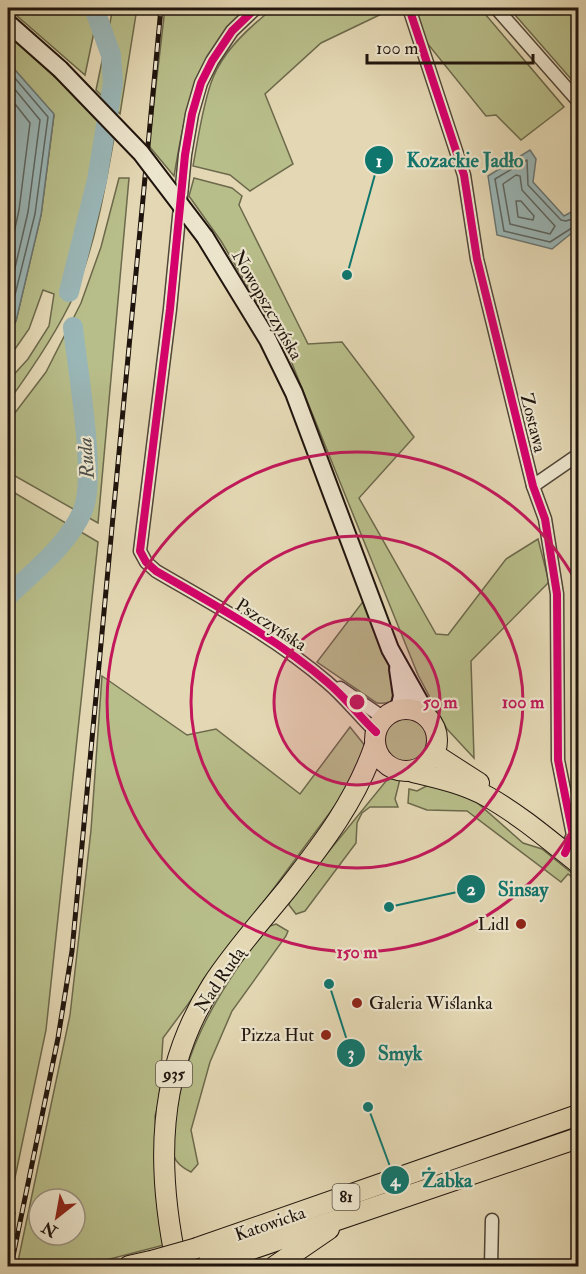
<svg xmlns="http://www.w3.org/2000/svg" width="586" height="1274" font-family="'IM FELL Double Pica',serif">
  <rect width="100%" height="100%" fill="#e4d8b4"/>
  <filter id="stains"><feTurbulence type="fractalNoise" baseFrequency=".00333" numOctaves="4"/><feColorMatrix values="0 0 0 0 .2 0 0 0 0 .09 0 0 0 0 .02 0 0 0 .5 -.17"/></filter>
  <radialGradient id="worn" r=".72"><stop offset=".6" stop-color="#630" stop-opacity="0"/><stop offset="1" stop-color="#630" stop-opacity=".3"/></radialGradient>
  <g fill="#b8be8a" stroke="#6c694c" stroke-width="1.5" fill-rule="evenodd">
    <polygon points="8,8 99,8 85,75"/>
    <polygon points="113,8 137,8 120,114 96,90"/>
    <path d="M165,8H247C194,59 186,107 174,176L149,146Z"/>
    <path d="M274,8H394L321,43L265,94L293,164L250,191L230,175L193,166C198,139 202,109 211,83C221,52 249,27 274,8Z"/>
    <polygon points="416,8 480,8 564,107 521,140 496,115 486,116 423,38"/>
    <polygon points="509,8 578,8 578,87"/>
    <path d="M8,35L59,81L114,138C105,189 95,245 75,293C58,331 32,369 8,402V381L28,359L49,326L54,294L43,290L29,329L8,359V334L16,321L41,215L54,115L8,62Z"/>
    <polygon points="119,178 129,178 98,523 8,472 8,422 46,372 81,303 101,247"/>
    <polygon points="194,178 232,188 242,196 239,205 308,344 342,342 414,437 359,498 436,634 448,635 506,559 538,539 549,582 471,661 474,758 447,729 418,675 289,356 221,241 189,196"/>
    <polygon points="8,489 98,542 46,1030 8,1211"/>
    <path d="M365,599C372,617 398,678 395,693C394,703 385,704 377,703L317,662Z"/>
    <path d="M102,676L187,735L216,729L300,794L350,727L366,747L351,784L163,1038L159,1102L155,1116L164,1245L83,1266H17L70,1015L91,830ZM39,1199H75V1235H39Z"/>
    <circle cx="406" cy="740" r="24"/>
    <polygon points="397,776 400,779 395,799 398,807 370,807 362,813 357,823 356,843 305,911 296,914 289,905 290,899 386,781"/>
    <polygon points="432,783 473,799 523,843 542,849 578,878 578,882 568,874 561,882 467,811 427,810 408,803 409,789 417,791"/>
    <path d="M276,924L288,931L286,936L232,1011L210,1062L191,1130L198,1164L191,1172C166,1160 173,1147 175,1123C183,1046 222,986 267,927Z"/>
  </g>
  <g fill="#9ab7b8" stroke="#697674" stroke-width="1.5">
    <polygon points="8,62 54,114 41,215 16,321 8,334"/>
    <polygon points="530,150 536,159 533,182 564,216 575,210 578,214 578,228 552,249 497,235 488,176"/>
  </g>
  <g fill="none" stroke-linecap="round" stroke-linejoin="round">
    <g stroke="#5c6662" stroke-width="1.5">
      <polyline points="8,70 48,117 35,214 8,323"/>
      <polyline points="8,81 40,120 28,212 8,298"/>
      <polyline points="8,95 30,123 19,210 8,260"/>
      <polygon points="516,175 520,176 522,190 555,226 550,234 510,224 503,184"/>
      <polygon points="516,201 521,201 534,216 533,220 518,217"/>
      <polyline points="578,217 566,221 561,220 528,185 527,160 495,179 504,231 550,242 578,224"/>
    </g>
    <g stroke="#9ab7b8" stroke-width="20">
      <polyline points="69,292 97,180 113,83 111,55 94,8"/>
      <path d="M8,596C34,571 69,544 83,510C97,476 77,368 73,327"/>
    </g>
    <g stroke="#504537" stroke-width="15">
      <g id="minor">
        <path d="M256,8L232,31L212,61L201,83L192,114L185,155L170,309L140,551L146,562L156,571C214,605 276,638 327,682C345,697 359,716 376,732"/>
        <polyline points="409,8 464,175 477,259 533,486 545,519 557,594 558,760 573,835 565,853"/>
        <polyline points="496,8 578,101"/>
        <polyline points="533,486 578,455"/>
        <polyline points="340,688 384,718"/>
        <polyline points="491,1266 492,1220"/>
      </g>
    </g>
    <g stroke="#1f140d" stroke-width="20">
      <g id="secondary">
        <polyline points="8,23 60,69"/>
        <polyline points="205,237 268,340 294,393 390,649 430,720"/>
        <polyline points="398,669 402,696 399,709"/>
      </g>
    </g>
    <g stroke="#1f140d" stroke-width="22">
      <g id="primary">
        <circle cx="406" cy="740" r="31"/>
        <polyline points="434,754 479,783"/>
        <path d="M413,772C438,778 465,784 488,797C520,815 549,840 578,863"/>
        <polyline points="197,1248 578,1115"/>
        <polyline points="129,1266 151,1261"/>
        <path d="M177,1266C156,1168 156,1073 212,985C234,951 263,919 288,888C324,842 356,800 375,745"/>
        <polyline points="202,1266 578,1138"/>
        <polyline points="275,1266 329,1229"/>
      </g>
    </g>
    <use href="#minor" stroke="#ede6ce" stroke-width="12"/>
    <use href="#secondary" stroke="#ede6ce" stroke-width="16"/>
    <use href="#primary" stroke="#e4d8b4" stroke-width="20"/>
    <g stroke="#1f140d" stroke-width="5">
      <g id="rail">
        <polyline points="8,1240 13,1213"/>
        <polyline points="11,1266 58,1038 72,951 161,8"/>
      </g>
    </g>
    <use href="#rail" stroke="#ede6ce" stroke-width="3" stroke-dasharray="9" stroke-linecap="butt"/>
    <g stroke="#1f140d" stroke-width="20" stroke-linecap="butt">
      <polyline id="secondary-bridge" points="60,69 141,153 205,237"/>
    </g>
    <g stroke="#1f140d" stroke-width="22" stroke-linecap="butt">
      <polyline id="primary-bridge" points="151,1261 197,1248"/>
    </g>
    <use href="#secondary-bridge" stroke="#ede6ce" stroke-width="16"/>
    <use href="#primary-bridge" stroke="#e4d8b4" stroke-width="20"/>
    <g stroke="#ede6ce" stroke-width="11">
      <g id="cycleway">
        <path d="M256,8L232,31L212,61L201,83L192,114L185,155L170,309L140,551L146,562L156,571C214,605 276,638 327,682C345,697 359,716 376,732"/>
        <polyline points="409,8 464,175 477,259 533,486 545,519 557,594 558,760 573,835 565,853"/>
      </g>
    </g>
    <use href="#cycleway" stroke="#d6006c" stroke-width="8"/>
  </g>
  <circle cx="357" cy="702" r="83" fill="#c2185b" fill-opacity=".12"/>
  <g fill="none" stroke="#c2185b" stroke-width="3">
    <circle cx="357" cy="702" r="83"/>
    <circle cx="357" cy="702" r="166"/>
    <path d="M578 819A250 250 0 1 1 578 585"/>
  </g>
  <g fill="#8f2418" stroke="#ede6ce" stroke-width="2">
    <circle cx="521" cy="924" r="6"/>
    <circle cx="357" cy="1003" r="6"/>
    <circle cx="326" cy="1035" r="6"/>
  </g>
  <g text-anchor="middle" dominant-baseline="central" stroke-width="4.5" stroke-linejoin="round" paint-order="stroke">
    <g fill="#ede6ce" stroke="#5d5347" stroke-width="1.5">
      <rect x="156" y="1061" width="36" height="26" rx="4.5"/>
      <rect x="332.5" y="1184" width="27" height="26" rx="4.5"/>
    </g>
    <g font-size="16" font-weight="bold" fill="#1f140d">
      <text x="174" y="1074">935</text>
      <text x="346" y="1197">81</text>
    </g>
    <g font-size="18" fill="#1f140d" stroke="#ede6ce">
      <text transform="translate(267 305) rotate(60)">Nowopszczyńska</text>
      <text transform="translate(533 423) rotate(76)">Zostawa</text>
      <text transform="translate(271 625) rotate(33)">Pszczyńska</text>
      <text transform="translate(220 980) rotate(-56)">Nad Rudą</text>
      <text transform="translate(270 1224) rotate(-19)">Katowicka</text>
    </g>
    <g font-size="18" fill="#1f140d" stroke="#ede6ce" text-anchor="end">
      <text x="509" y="924">Lidl</text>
      <text x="369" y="1003" text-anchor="start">Galeria Wiślanka</text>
      <text x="314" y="1035">Pizza Hut</text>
    </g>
    <g font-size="20" font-style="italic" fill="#4a4d49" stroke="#ede6ce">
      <text transform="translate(86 458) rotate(-94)">Ruda</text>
    </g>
  </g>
  <circle cx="357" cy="702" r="9" fill="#c2185b" stroke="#ede6ce" stroke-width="3"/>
  <g font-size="18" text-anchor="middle" font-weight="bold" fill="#c2185b" stroke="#ede6ce" stroke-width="4.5" stroke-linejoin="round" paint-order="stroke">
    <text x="440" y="708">50 m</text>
    <text x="523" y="708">100 m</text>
    <text x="357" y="958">150 m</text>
  </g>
  <path fill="none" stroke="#0f766e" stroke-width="2" d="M347 275L379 160M389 907L471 889M329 984L351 1053M368 1107L395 1180"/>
  <g fill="#0f766e" stroke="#ede6ce" stroke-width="2">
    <circle cx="347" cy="275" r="6"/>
    <circle cx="389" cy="907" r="6"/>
    <circle cx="329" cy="984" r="6"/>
    <circle cx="368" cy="1107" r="6"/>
    <circle cx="379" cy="160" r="15"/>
    <circle cx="471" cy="889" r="15"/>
    <circle cx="351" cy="1053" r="15"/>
    <circle cx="395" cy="1180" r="15"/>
  </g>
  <g font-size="18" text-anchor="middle" font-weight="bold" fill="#fff">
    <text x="379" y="167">1</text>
    <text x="471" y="895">2</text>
    <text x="351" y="1059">3</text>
    <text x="395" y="1186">4</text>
  </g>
  <g font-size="20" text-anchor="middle" font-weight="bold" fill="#0f766e" stroke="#ede6ce" stroke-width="4.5" stroke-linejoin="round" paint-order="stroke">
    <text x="465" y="167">Kozackie Jadło</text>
    <text x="523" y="896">Sinsay</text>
    <text x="400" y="1060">Smyk</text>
    <text x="447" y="1187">Żabka</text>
  </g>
  <rect width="586" height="1274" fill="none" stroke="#e4d8b4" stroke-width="30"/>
  <rect x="9" y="9" width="568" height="1256" fill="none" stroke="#1f140d" stroke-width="3"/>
  <rect x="15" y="15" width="556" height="1244" fill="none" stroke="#1f140d" stroke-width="1.5"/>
  <g transform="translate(57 1217) rotate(211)"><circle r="28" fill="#ede6ce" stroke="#9b9281" stroke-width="1.5"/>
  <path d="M0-4.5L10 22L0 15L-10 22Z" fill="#8f2418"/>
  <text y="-9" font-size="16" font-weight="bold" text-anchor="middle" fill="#1f140d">N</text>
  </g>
  <path d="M367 54v9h166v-9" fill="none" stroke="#1f140d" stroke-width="3"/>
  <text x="376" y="54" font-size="18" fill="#1f140d" stroke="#ede6ce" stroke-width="4.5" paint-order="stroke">100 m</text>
  <rect width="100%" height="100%" filter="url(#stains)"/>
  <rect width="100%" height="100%" fill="url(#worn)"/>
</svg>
